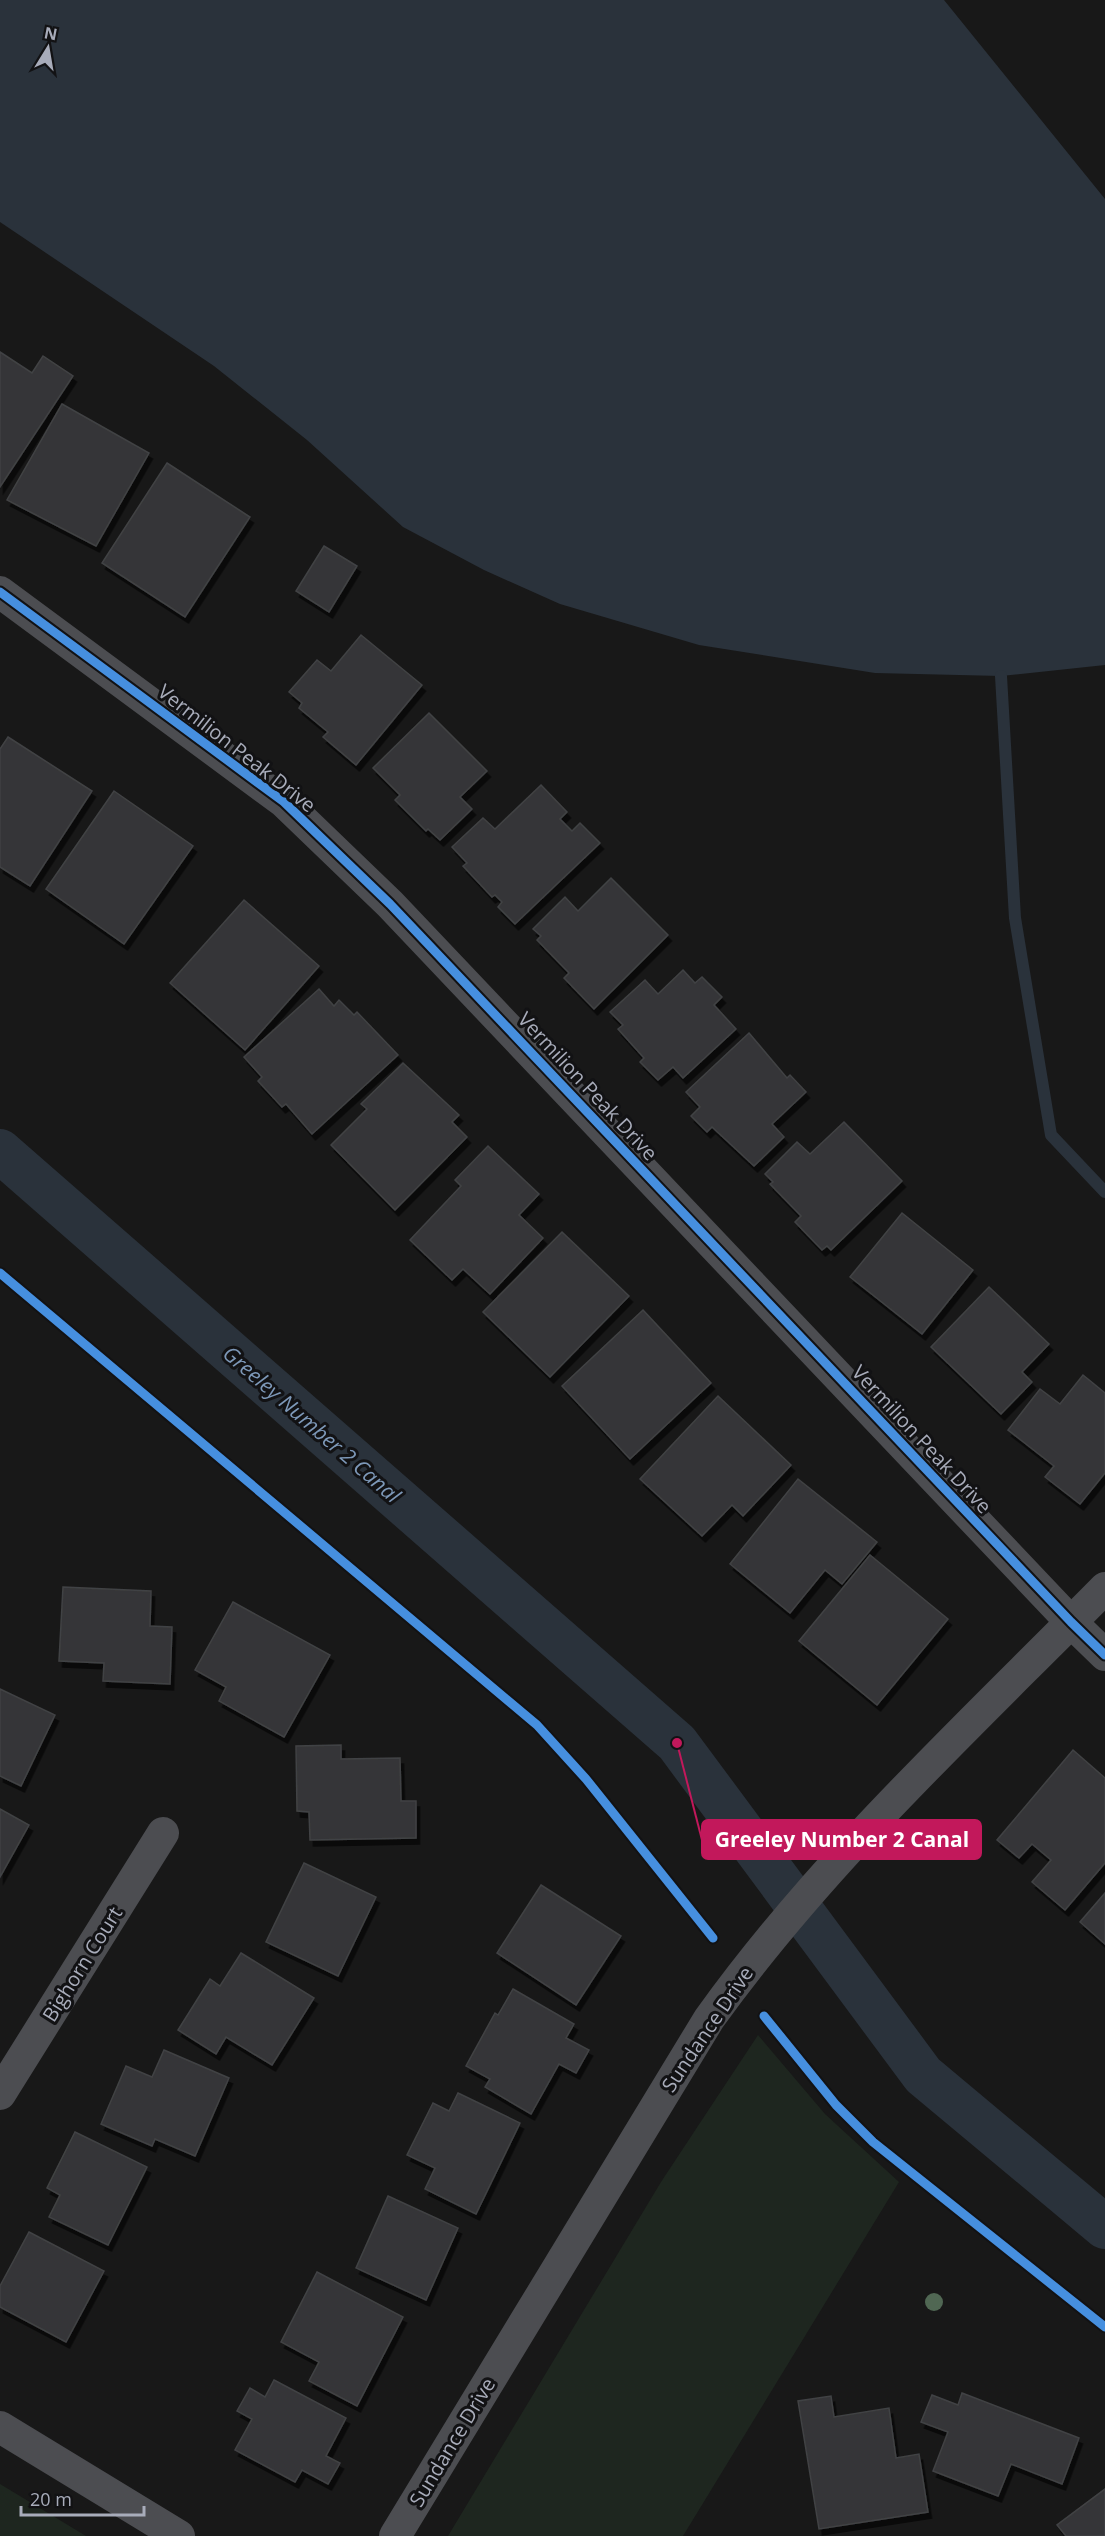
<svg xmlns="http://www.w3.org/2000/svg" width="1105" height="2536" font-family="'Open Sans',sans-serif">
  <defs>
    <filter id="shadow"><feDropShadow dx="3.5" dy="6" stdDeviation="0" flood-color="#0009"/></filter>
  </defs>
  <rect width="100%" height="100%" fill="#181818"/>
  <g fill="#1e261f">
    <polygon points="758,2035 825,2114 899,2182 683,2536 448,2536 661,2182"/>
    <polygon points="0,2484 86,2536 0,2536"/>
  </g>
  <polygon fill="#2a323b" points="0,0 944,0 1105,199 1105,665 1001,676 875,673 699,645 560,604 484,570 403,527 307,440 214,366 0,222"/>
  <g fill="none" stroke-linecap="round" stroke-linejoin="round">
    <polyline stroke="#2a323b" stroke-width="12" points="1001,676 1015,918 1051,1135 1105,1192"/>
    <polyline stroke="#2a323b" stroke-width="44" points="0,1151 677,1743 923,2075 1105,2227"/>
  </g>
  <g fill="#363637" stroke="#414244" stroke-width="1.5" filter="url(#shadow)">
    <polygon points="0,352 32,373 43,356 73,376 0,487"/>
    <polygon points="62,404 149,453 96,546 7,500"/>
    <polygon points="167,463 250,517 185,617 102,563"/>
    <polygon points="324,546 357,566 329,612 296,591"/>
    <polygon points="361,635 422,685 356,765 323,737 328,732 299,708 302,703 289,692 317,660 331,671"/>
    <polygon points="429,713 487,771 460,797 472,809 440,840 428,829 426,831 395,800 400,795 373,768"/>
    <polygon points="8,737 92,791 30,886 0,867 0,749"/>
    <polygon points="541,785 567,812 560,819 572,831 580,823 600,843 515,924 498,907 502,902 495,895 492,897 463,866 467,863 452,847 483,818 495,829"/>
    <polygon points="114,791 193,846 124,944 46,889"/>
    <polygon points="611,878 668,935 594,1009 564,978 569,973 537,940 541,936 533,929 565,897 578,911"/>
    <polygon points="244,900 319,966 245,1050 170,983"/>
    <polygon points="683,970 695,983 702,977 722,997 714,1005 736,1029 683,1078 673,1067 658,1080 640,1062 644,1058 618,1029 623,1025 610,1012 645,980 658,994"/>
    <polygon points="319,989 334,1006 339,1000 354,1015 357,1012 398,1055 312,1134 286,1104 282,1107 258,1081 262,1077 244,1057"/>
    <polygon points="749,1033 787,1078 790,1075 806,1092 772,1124 784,1137 754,1166 712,1127 707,1132 691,1116 700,1107 686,1092"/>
    <polygon points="403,1063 459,1115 452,1122 467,1137 395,1210 331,1145 367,1109 361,1104"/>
    <polygon points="844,1122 902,1181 831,1250 827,1246 822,1250 795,1222 801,1216 770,1184 773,1182 765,1174 797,1142 810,1154"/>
    <polygon points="488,1146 539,1194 519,1215 543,1238 490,1294 463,1269 452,1280 410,1240 461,1186 455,1180"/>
    <polygon points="902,1213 973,1270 922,1334 850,1277"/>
    <polygon points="562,1232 629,1296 550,1377 483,1312"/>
    <polygon points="989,1287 1049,1344 1022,1372 1032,1382 1001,1414 931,1347"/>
    <polygon points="643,1310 711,1383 630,1459 562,1386"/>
    <polygon points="1083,1375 1105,1393 1105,1473 1080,1504 1045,1477 1054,1466 1008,1430 1040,1389 1060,1404"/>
    <polygon points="718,1396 791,1465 743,1516 732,1505 702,1536 640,1479"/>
    <polygon points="798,1479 877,1542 842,1584 825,1570 790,1613 730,1564"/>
    <polygon points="870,1555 948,1619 877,1705 799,1641"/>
    <polygon points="63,1587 151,1591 150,1626 172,1627 170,1684 103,1681 104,1663 59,1661"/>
    <polygon points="233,1602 330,1655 284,1737 219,1701 226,1687 195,1670"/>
    <polygon points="0,1689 55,1715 21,1786 0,1776"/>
    <polygon points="341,1745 341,1759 400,1758 401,1801 416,1801 416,1838 310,1840 309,1812 297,1811 296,1746"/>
    <polygon points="1073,1750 1105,1778 1105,1863 1065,1910 1032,1882 1051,1860 1032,1844 1019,1858 997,1840"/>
    <polygon points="0,1809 29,1825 0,1877"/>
    <polygon points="304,1863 376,1897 338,1976 266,1942"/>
    <polygon points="541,1885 621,1936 576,2005 497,1953"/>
    <polygon points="1105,1893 1105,1944 1080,1922"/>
    <polygon points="241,1953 314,1998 272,2065 226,2037 216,2054 178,2030 210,1979 220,1986"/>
    <polygon points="513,1989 574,2024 566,2038 589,2050 576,2073 559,2064 531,2114 485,2087 490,2079 466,2066 495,2013 498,2015"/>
    <polygon points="164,2050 229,2078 195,2156 155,2139 152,2146 101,2124 126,2066 152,2077"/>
    <polygon points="458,2093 520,2123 476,2214 425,2189 435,2168 407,2155 433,2103 449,2111"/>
    <polygon points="75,2132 147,2167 108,2245 49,2217 60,2195 47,2188"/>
    <polygon points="388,2196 458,2228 426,2300 356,2268"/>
    <polygon points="29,2232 104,2271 66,2342 0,2307 0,2286"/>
    <polygon points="317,2272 403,2317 357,2406 309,2381 319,2362 281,2342"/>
    <polygon points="274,2380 346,2418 326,2456 340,2463 328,2484 302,2470 295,2482 235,2450 252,2419 237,2411 250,2388 265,2397"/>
    <polygon points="962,2393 1079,2438 1062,2484 1011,2464 998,2496 933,2471 948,2432 921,2422 932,2395 958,2405"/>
    <polygon points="831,2396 834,2417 889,2408 896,2458 919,2454 928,2512 819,2529 798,2401"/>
    <polygon points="1105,2489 1105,2536 1066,2536 1057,2525"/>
  </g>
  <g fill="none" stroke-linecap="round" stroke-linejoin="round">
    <g stroke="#4c4d51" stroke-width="32">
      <polyline points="0,592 284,802 390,904 1071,1622 1105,1655"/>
      <polyline points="0,2094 163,1833"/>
      <polyline points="0,2427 179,2536"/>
      <path d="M395,2536L709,2019C823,1860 968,1727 1105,1588"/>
    </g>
    <g stroke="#121214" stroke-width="13">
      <g id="cycleway">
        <polyline points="0,592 284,802 390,904 1071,1622 1105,1655"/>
        <polyline points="0,1273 537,1725 586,1779 713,1938"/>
        <polyline points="764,2016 836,2105 873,2142 1105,2327"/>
      </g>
    </g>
    <use href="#cycleway" stroke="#468fdf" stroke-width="9"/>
  </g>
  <circle fill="#506753" cx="934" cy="2302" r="9"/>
  <g text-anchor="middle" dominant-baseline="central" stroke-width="6" stroke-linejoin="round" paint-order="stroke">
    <g font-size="20" fill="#a8acba" stroke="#121214">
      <text transform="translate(237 748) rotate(38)">Vermilion Peak Drive</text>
      <text transform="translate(588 1086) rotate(47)">Vermilion Peak Drive</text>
      <text transform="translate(922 1439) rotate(47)">Vermilion Peak Drive</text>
      <text transform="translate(82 1964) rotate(-58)">Bighorn Court</text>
      <text transform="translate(707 2029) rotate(-56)">Sundance Drive</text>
      <text transform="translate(452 2442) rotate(-59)">Sundance Drive</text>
    </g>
    <g font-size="21" font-style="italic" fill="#7d98b8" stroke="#121214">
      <text transform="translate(312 1424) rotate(41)">Greeley Number 2 Canal</text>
    </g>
  </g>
  <path fill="none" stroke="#c2185b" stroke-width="2" d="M677 1743L702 1840"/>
  <circle fill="#c2185b" stroke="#121214" stroke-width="2" cx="677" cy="1743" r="6"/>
  <rect fill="#c2185b" stroke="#c2185b" stroke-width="2" x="702" y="1820" width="279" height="39" rx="6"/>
  <g font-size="21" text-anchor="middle" font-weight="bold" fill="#fff">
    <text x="842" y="1847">Greeley Number 2 Canal</text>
  </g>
  <g transform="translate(48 48) rotate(11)" stroke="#121214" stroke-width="4.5" paint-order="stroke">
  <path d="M0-4.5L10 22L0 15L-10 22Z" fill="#a8acba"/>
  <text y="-9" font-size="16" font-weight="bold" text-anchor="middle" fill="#a8acba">N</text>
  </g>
  <path d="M21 2506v9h123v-9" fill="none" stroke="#a8acba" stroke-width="3"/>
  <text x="30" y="2506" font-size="18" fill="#a8acba" stroke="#121214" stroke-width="4.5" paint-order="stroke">20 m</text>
</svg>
